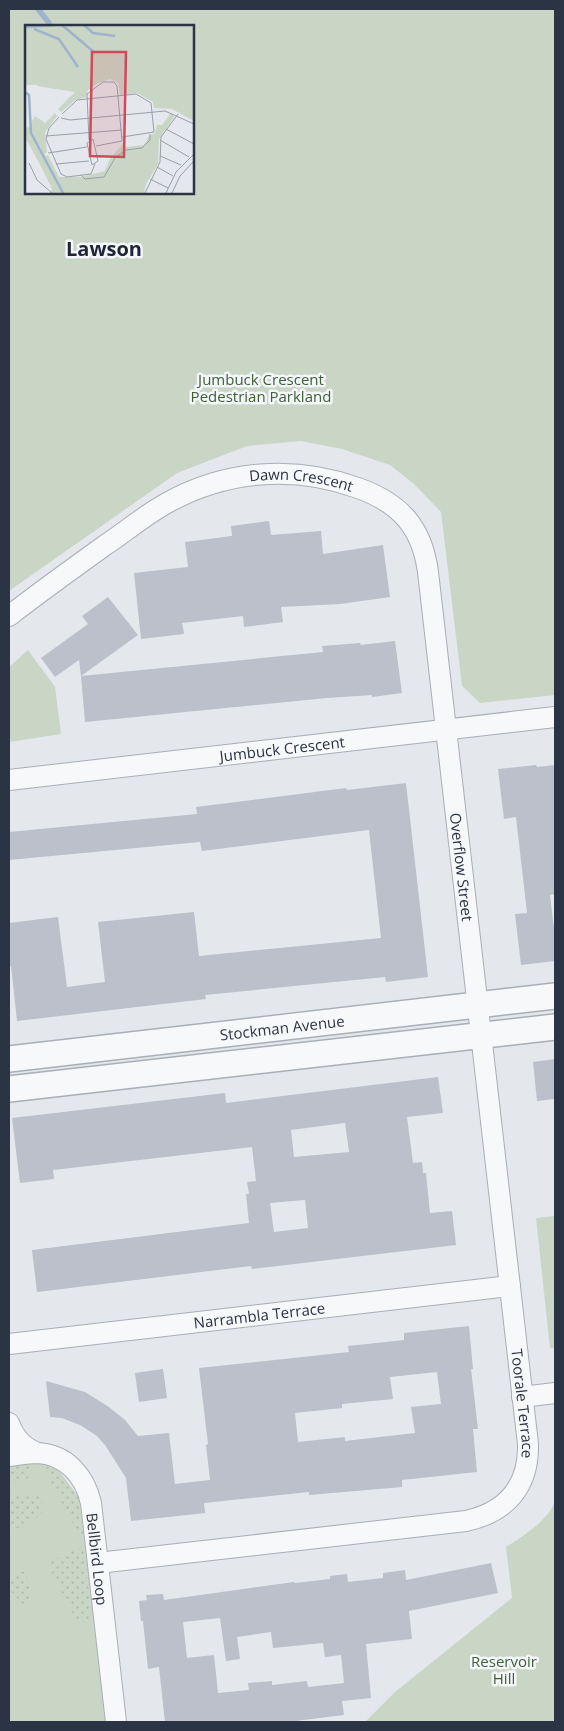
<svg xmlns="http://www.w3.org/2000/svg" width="564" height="1731" font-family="'Open Sans',sans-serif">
  <defs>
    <pattern id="garden-dots" width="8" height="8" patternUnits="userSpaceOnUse" patternTransform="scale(1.25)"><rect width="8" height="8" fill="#c9d6c5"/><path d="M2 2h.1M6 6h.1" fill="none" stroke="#adb8ab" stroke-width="1.8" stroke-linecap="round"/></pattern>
  </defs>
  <rect width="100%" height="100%" fill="#e4e7ec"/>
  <g fill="#c9d6c5" fill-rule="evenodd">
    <path d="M9,9H555V695L480,703L462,686L441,512L414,484L390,465L342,449L301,441L247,446L177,473L9,591ZM26,26H192V192H26Z"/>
    <polygon points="28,650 55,687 61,734 9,742 9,667"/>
    <polygon points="555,1216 555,1348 550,1348 536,1218"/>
    <polygon points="31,1458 59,1471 79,1498 107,1722 9,1722 9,1461"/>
    <path d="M555,1501V1722H365L395,1692L512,1598L506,1547C523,1536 548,1521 555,1501Z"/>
  </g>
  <g fill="url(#garden-dots)">
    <polygon points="31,1458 34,1468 26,1481 9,1482 9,1461"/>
    <polygon points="48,1466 59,1471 79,1498 84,1537 79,1534 44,1469"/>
    <polygon points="9,1494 42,1496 42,1515 9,1533"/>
    <polygon points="83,1546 92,1618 88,1625 75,1618 47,1563"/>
    <polygon points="25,1570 33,1600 23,1605 9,1589 9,1580"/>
  </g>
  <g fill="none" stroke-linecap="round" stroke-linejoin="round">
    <polyline stroke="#9fb4cc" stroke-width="5.5" points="38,9 49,23"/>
  </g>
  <g fill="#bbc0ca" fill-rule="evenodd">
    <polygon points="269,521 271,535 321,531 323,554 383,545 390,597 340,604 281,607 283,622 244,627 243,616 182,623 184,634 141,639 134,573 188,567 185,542 232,536 231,526"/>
    <polygon points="108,597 138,635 81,676 79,660 55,677 41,658 88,624 82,616"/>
    <polygon points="395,641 402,693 372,697 372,695 327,698 85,722 81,676 323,652 322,646 360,643 361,645"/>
    <polygon points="536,765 537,767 555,765 555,894 550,895 555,937 555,961 521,965 515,914 527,913 516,817 504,819 498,769"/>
    <polygon points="406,783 428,977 386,982 385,977 205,995 206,999 17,1021 11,966 9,967 9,923 58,917 67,987 105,982 98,922 194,912 199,956 381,938 369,830 202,851 200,842 9,860 9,832 197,814 196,807 346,788 347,790"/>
    <polygon points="555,1059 555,1099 537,1101 533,1062"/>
    <path d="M438,1077L443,1113L407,1117L413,1163L422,1162L423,1173H426L430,1213L452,1211L456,1245L252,1269L251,1266L37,1292L32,1250L249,1223L246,1194H249L247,1182L256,1181L252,1147L53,1170L54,1179L20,1183L12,1118L225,1093L226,1103ZM345,1123L349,1152L294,1157L291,1130ZM305,1200L308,1228L274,1232L270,1203Z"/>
    <path d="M469,1326L473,1369H471L478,1429H473L477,1472L402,1480V1487L309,1495V1492L204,1503L205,1513L131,1521L126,1478L105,1445L97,1436L80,1425L62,1418L50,1417L46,1381L85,1392L109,1407L125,1420L138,1436L169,1433L175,1484L210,1480L206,1445L208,1444L199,1368L349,1352L348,1346L404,1340V1333ZM437,1372L441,1404L411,1407L415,1433L345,1441V1437L298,1442L295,1413L342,1408V1404L393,1399L390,1377Z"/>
    <polygon points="163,1369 167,1398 139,1402 135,1373"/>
    <path d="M491,1563L498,1593L409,1611L412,1639L366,1644L371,1698L342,1701L344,1715L287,1722H165L159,1667L148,1669L143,1621H141L139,1601L147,1600L146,1595L163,1594L164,1600L294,1582L295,1583L330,1579V1576L347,1574L348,1582L383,1578V1573L405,1570L406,1580ZM220,1618L226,1661L240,1659L237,1637L271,1632L273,1648L323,1643L325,1657L341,1655L344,1683L308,1687L307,1681L272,1685V1681L248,1683L249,1690L218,1693L214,1655L187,1658L183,1622Z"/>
  </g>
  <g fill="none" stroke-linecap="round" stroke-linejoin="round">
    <g stroke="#a9aeb7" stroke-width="22">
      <g id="minor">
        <path id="s1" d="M9,616C40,592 72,569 104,546C125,532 145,515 167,503C226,470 294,465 358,488C400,503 422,527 428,572L528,1444C529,1486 507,1512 466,1521L98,1563"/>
        <path id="s2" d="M9,780L555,717"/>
        <path id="s3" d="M9,1344L510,1286"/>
        <polyline points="522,1397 555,1393"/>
        <path d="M9,1423C15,1438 22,1447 38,1453"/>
        <path id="s4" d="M9,1456C18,1455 27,1453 37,1453C66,1454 85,1476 91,1503L116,1722"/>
      </g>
    </g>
    <g stroke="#a9aeb7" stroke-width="28">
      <g id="tertiary">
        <path id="s5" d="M9,1059L555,996"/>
        <polyline points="9,1089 555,1027"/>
      </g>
    </g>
    <use href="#minor" stroke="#f7f8fa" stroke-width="20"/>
    <use href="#tertiary" stroke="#f7f8fa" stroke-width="25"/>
  </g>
  <g text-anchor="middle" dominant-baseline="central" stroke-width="5" stroke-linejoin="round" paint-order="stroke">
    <g font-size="15" fill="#3f6138" stroke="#f4f6f9">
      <text x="261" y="379">Jumbuck Crescent<tspan x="261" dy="17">Pedestrian Parkland</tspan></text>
      <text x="504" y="1661">Reservoir<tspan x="504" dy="17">Hill</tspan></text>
    </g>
    <g font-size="15" fill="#2b3445" stroke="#f4f6f9">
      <text stroke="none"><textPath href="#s1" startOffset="334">Dawn Crescent</textPath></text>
      <text stroke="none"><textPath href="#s2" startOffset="275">Jumbuck Crescent</textPath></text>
      <text stroke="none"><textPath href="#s1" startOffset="805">Overflow Street</textPath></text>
      <text stroke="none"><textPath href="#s5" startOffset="275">Stockman Avenue</textPath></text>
      <text stroke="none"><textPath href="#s3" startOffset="252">Narrambla Terrace</textPath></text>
      <text stroke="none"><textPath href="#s1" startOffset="1345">Toorale Terrace</textPath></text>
      <text stroke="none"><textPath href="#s4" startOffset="164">Bellbird Loop</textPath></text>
    </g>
    <g font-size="20" font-weight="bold" fill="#1d2536" stroke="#f4f6f9">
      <text x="104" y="248">Lawson</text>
    </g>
  </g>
  <g transform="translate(25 25)">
    <rect width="169" height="169" fill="#e4e7ec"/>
    <path d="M0,0H169V96L147,84L129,83L128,77L112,68L95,70L93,58L85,54L73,58L63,65L61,72L50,75L36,87L33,84L50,67L12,61L0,29ZM30,88L32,91L20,107L22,127L19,129L4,102L10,91L20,98ZM146,88L149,92L134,114L133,139L121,159L119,168H25L27,164L13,135L23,130L34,152H56L80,146L85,134L100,116V122L119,120L124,111L130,108L132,100H137Z" fill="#c9d6c5"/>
    <path d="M14,16L23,29L25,41L12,54L11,60H0V23L5,17Z" fill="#c9d6c5"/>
    <path d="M4,102L19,124L22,141L40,168L30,167L0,112V103Z" fill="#c9d6c5"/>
    <path fill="none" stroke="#9fb4cc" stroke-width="2.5" d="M37,0L70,28M59,0L68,8L90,11M0,2L31,0M9,4L34,14L53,42M0,67L4,70L6,108L38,168"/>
    <path fill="none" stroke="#9a9fa9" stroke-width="1" d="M37,89L52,75L111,69L126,78L129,107L97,112M34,92L24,103L21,114L36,149L42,152L66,149L70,139M36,93L45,95L140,86L169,99M141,104L169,119M21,111L97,105M68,114L73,136L67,140L62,118ZM64,115L62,69L78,57H89L92,61L97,116L71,121M135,115L164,132M23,128L62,122M135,131L156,140M4,138L12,155L27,168M31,139L64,136M132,142L148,151M56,150L60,154L79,152L90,133L101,125L117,123L125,115V109M125,154L143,163M120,168L135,137L136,112L153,89M141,168L151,147L169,129M147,168L155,151L169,136"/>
    <path fill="#d1495b" fill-opacity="0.15" stroke="#d1495b" stroke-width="2.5" d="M67,27H101L99,132L65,131Z"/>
    <rect width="169" height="169" fill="none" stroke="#2b3445" stroke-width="2.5"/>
  </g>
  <rect width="564" height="1731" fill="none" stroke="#2b3445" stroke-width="20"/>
</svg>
